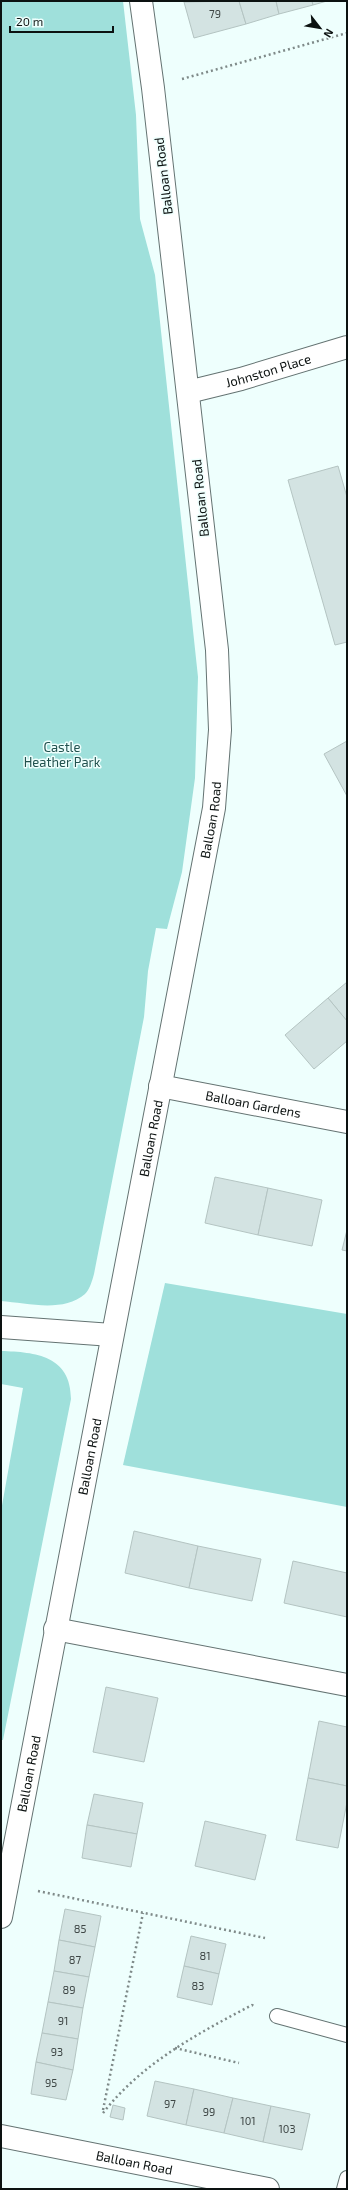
<svg xmlns="http://www.w3.org/2000/svg" width="348" height="2190" font-family="'Exo 2',sans-serif">
  <rect width="100%" height="100%" fill="#eefffd"/>
  <g fill="#9fe0db">
    <path d="M1,1H123L136,115L140,219L155,275L198,677L195,778L182,872L167,929L156,928L148,971L144,1017L94,1274C92,1281 90,1289 85,1294C63,1313 27,1303 1,1301Z"/>
    <polygon points="165,1283 347,1314 347,1507 123,1465"/>
    <path d="M1,1351C36,1352 71,1356 71,1399L3,1740H1V1511L23,1388L1,1384Z"/>
  </g>
  <g fill="#d3e3e2" stroke="#b4c4c2">
    <polygon points="239,1 246,24 194,38 184,2"/>
    <polygon points="239,1 276,1 279,14 246,24"/>
    <polygon points="276,1 312,1 313,5 279,14"/>
    <polygon points="312,1 327,1 313,5"/>
    <polygon points="338,466 347,497 347,642 335,645 288,480"/>
    <polygon points="347,741 347,796 324,754"/>
    <polygon points="347,982 347,1021 328,998"/>
    <polygon points="328,998 347,1021 347,1041 314,1069 285,1035"/>
    <polygon points="215,1177 268,1188 258,1235 205,1223"/>
    <polygon points="268,1188 322,1200 312,1246 258,1235"/>
    <polygon points="347,1230 347,1251 342,1250"/>
    <polygon points="134,1531 198,1546 189,1588 125,1573"/>
    <polygon points="198,1546 261,1559 252,1601 189,1588"/>
    <polygon points="293,1561 347,1573 347,1617 284,1603"/>
    <polygon points="106,1687 158,1698 144,1762 93,1752"/>
    <polygon points="319,1721 347,1727 347,1786 308,1778"/>
    <polygon points="308,1778 347,1786 347,1802 338,1848 296,1840"/>
    <polygon points="94,1794 143,1803 137,1834 87,1825"/>
    <polygon points="205,1821 266,1835 255,1880 195,1866"/>
    <polygon points="87,1825 137,1834 131,1867 82,1858"/>
    <polygon points="65,1909 101,1916 95,1947 59,1940"/>
    <polygon points="191,1936 226,1944 219,1974 184,1966"/>
    <polygon points="59,1940 95,1947 89,1977 54,1971"/>
    <polygon points="184,1966 219,1974 212,2005 177,1997"/>
    <polygon points="54,1971 89,1977 83,2008 48,2002"/>
    <polygon points="48,2002 83,2008 78,2039 42,2033"/>
    <polygon points="42,2033 78,2039 73,2070 36,2062"/>
    <polygon points="36,2062 73,2070 66,2100 31,2094"/>
    <polygon points="155,2081 194,2089 186,2125 147,2116"/>
    <polygon points="194,2089 233,2098 224,2133 186,2125"/>
    <polygon points="233,2098 271,2106 263,2142 224,2133"/>
    <polygon points="113,2105 125,2108 123,2120 110,2117"/>
    <polygon points="271,2106 310,2114 302,2150 263,2142"/>
  </g>
  <g fill="none" stroke-linecap="round" stroke-linejoin="round">
    <g stroke="#647372" stroke-width="16">
      <g id="service">
        <polyline points="277,2016 347,2035"/>
        <polyline points="344,2189 347,2178"/>
      </g>
    </g>
    <g stroke="#647372" stroke-width="24">
      <g id="minor">
        <path id="s1" d="M188,392L241,379L347,347"/>
        <path id="s2" d="M160,1086L347,1122"/>
        <polyline points="1,1327 112,1335"/>
        <polyline points="55,1629 347,1685"/>
        <path id="s3" d="M1,1917L214,808L220,730L217,650L153,88L141,1"/>
        <path id="s4" d="M1,2136L268,2189"/>
      </g>
    </g>
    <g stroke="#7f8a89" stroke-width="2.5" stroke-dasharray="2 3" stroke-linecap="butt">
      <polyline points="182,79 347,33"/>
      <polyline points="38,1891 265,1938"/>
      <polyline points="175,2048 239,2063"/>
      <polyline points="103,2110 143,1913"/>
      <path d="M103,2113C142,2063 197,2034 252,2005L254,2006"/>
    </g>
    <use href="#service" stroke="#fff" stroke-width="14"/>
    <use href="#minor" stroke="#fff" stroke-width="22"/>
  </g>
  <g text-anchor="middle" dominant-baseline="central" stroke-width="3" stroke-linejoin="round" paint-order="stroke">
    <g font-size="11" fill="#3e4645">
      <text x="215" y="13">79</text>
      <text x="80" y="1928">85</text>
      <text x="205" y="1955">81</text>
      <text x="75" y="1959">87</text>
      <text x="198" y="1985">83</text>
      <text x="69" y="1989">89</text>
      <text x="63" y="2020">91</text>
      <text x="57" y="2051">93</text>
      <text x="51" y="2082">95</text>
      <text x="170" y="2103">97</text>
      <text x="209" y="2111">99</text>
      <text x="248" y="2120">101</text>
      <text x="287" y="2128">103</text>
    </g>
    <g font-size="13" fill="#0c1211" stroke="#eefffd">
      <text transform="translate(163 176) rotate(-97)">Balloan Road</text>
      <text stroke="none"><textPath href="#s1" startOffset="83">Johnston Place</textPath></text>
      <text transform="translate(200 498) rotate(-96)">Balloan Road</text>
      <text stroke="none"><textPath href="#s3" startOffset="1117">Balloan Road</textPath></text>
      <text stroke="none"><textPath href="#s2" startOffset="95">Balloan Gardens</textPath></text>
      <text stroke="none"><textPath href="#s3" startOffset="793">Balloan Road</textPath></text>
      <text stroke="none"><textPath href="#s3" startOffset="469">Balloan Road</textPath></text>
      <text stroke="none"><textPath href="#s3" startOffset="146">Balloan Road</textPath></text>
      <text stroke="none"><textPath href="#s4" startOffset="136">Balloan Road</textPath></text>
    </g>
    <g font-size="13" fill="#22524f" stroke="#eefffd">
      <text x="62" y="747">Castle<tspan x="62" dy="15">Heather Park</tspan></text>
    </g>
  </g>
  <rect width="348" height="2190" fill="none" stroke="#0c1211" stroke-width="4"/>
  <g transform="translate(320 28) rotate(121)" stroke="#eefffd" stroke-width="3" paint-order="stroke">
  <path d="M0-3L7 15L0 10L-7 15Z" fill="#0c1211"/>
  <text y="-6" font-size="11" font-weight="bold" text-anchor="middle" fill="#0c1211">N</text>
  </g>
  <path d="M10 26v6h103v-6" fill="none" stroke="#0c1211" stroke-width="2"/>
  <text x="16" y="26" font-size="12" fill="#0c1211" stroke="#eefffd" stroke-width="3" paint-order="stroke">20 m</text>
</svg>
